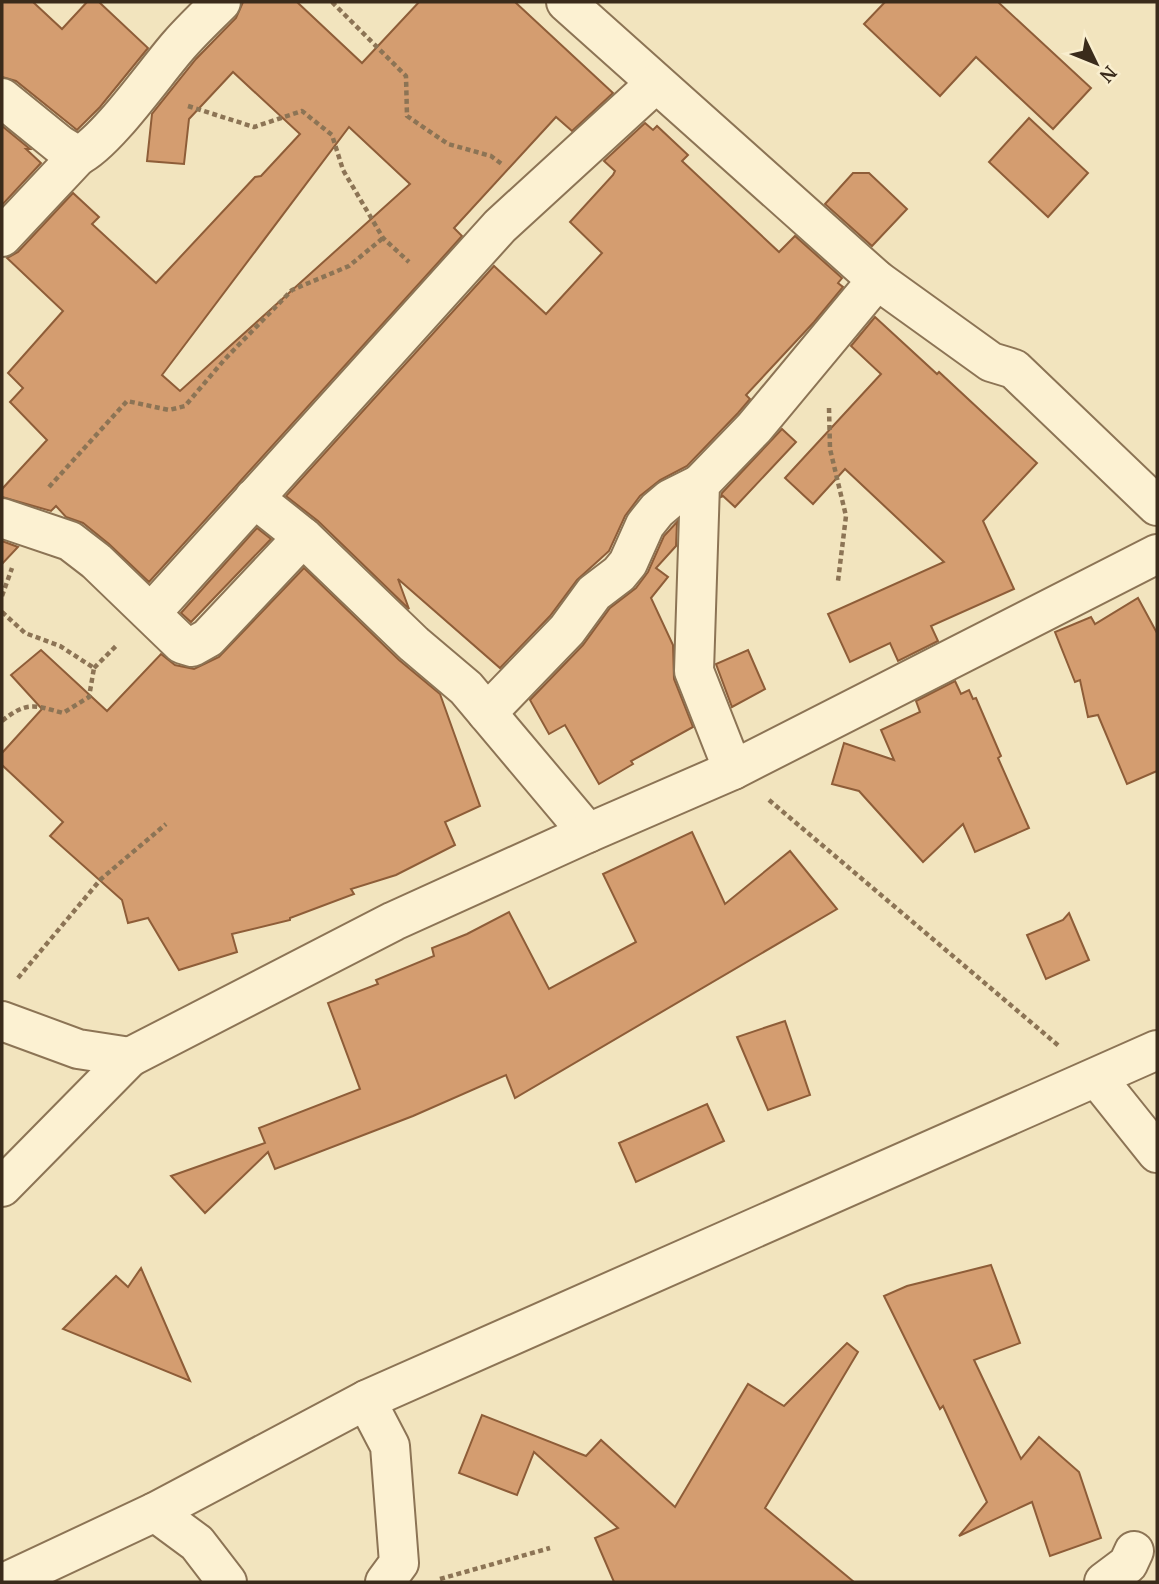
<svg xmlns="http://www.w3.org/2000/svg" width="1159" height="1584" font-family="'PT Serif',serif">
  <rect width="100%" height="100%" fill="#f2e4be"/>
  <g fill="#d49d70" stroke="#8e5d38" stroke-width="2" fill-rule="evenodd">
    <polygon points="2,2 33,2 62,29 87,2 99,2 148,48 100,107 77,130 16,81 2,77"/>
    <path d="M243,2H297L362,63L419,2H515L613,93L572,131L556,117L454,228L462,236L149,582L109,544L83,523L66,517L56,506L51,511L2,497V489L47,440L10,402L23,388L8,373L63,311L7,258L18,252L73,193L99,217L92,224L156,283L255,177L261,176L300,134L233,72L189,119L184,164L147,161L152,114L196,59L236,18ZM349,127L410,184L180,391L162,375Z"/>
    <polygon points="885,2 998,2 1091,88 1053,129 976,57 940,96 864,24"/>
    <polygon points="1029,118 1088,173 1048,217 989,162"/>
    <polygon points="645,123 653,130 657,126 688,155 682,161 779,252 795,236 842,278 838,283 843,287 814,322 746,395 750,399 738,413 687,466 660,480 640,496 625,516 609,551 577,580 550,616 500,668 398,579 409,609 318,521 286,496 494,266 546,314 602,253 570,222 613,175 615,171 604,161"/>
    <polygon points="2,126 30,149 26,149 41,163 2,205"/>
    <polygon points="853,173 869,173 907,209 872,246 825,204"/>
    <polygon points="875,317 937,374 939,372 1037,463 983,521 1014,589 931,626 938,641 898,661 890,643 850,662 828,614 944,562 845,469 813,504 785,478 881,374 851,346"/>
    <polygon points="782,429 796,442 735,507 723,496 721,497 722,493"/>
    <polygon points="677,522 676,546 656,568 668,577 651,598 673,645 674,679 693,727 631,761 633,764 599,784 565,725 549,734 530,700 583,645 610,608 636,588 648,572 664,536"/>
    <polygon points="257,528 271,539 191,622 181,613"/>
    <polygon points="2,541 18,547 2,564"/>
    <polygon points="304,568 399,660 440,694 480,806 445,822 455,845 396,875 351,889 354,894 290,918 290,920 232,934 237,952 179,970 148,918 128,923 122,900 50,836 63,822 2,765 2,753 42,709 11,675 41,650 107,711 161,654 175,665 194,669 219,657"/>
    <polygon points="1138,598 1157,633 1157,771 1127,784 1098,715 1088,717 1080,680 1075,682 1055,632 1091,617 1095,624"/>
    <polygon points="748,650 765,689 732,707 716,664"/>
    <polygon points="955,681 961,694 969,690 973,699 976,698 1001,756 998,758 1029,828 975,852 963,824 923,862 859,791 832,784 844,743 894,760 881,730 920,712 916,701"/>
    <polygon points="692,832 725,904 790,851 837,909 515,1098 506,1075 413,1116 275,1169 268,1152 205,1213 171,1176 265,1143 259,1128 360,1089 328,1003 378,984 376,980 434,956 432,948 467,934 509,912 549,989 636,942 603,874"/>
    <polygon points="1069,913 1089,960 1046,979 1027,935 1063,920"/>
    <polygon points="785,1021 810,1095 768,1110 737,1037"/>
    <polygon points="707,1104 724,1141 636,1182 619,1143"/>
    <polygon points="991,1265 1020,1343 974,1360 1021,1459 1039,1437 1079,1472 1101,1538 1050,1556 1032,1502 959,1536 987,1502 943,1406 940,1409 884,1296 907,1286"/>
    <polygon points="141,1268 190,1381 63,1329 116,1276 128,1287"/>
    <polygon points="847,1343 858,1352 765,1508 854,1582 614,1582 595,1538 618,1528 534,1452 517,1495 459,1473 482,1415 586,1456 601,1440 675,1507 748,1384 784,1406"/>
  </g>
  <g fill="none" stroke-linecap="round" stroke-linejoin="round">
    <g stroke="#8c7455" stroke-width="42">
      <g id="street">
        <polyline points="566,2 877,280 991,362 1014,369 1157,506"/>
        <path d="M2,98L60,145L78,156C107,142 156,71 179,45C192,30 207,16 221,2"/>
        <polyline points="2,237 78,156"/>
        <polyline points="254,498 303,537"/>
        <polyline points="2,518 70,541 96,561 182,644 192,647 208,638 303,537 414,644 466,688 588,833"/>
        <polyline points="151,613 500,226 655,84"/>
        <polyline points="487,713 567,630 594,593 619,574 628,563 645,525 657,510 670,499 700,484"/>
        <polyline points="733,770 694,671 700,484 754,428 877,280"/>
        <polyline points="2,1021 78,1049 130,1057 394,921 588,833 733,770 1157,554"/>
        <polyline points="1097,1078 1157,1153"/>
        <polyline points="2,1187 130,1057"/>
        <polyline points="366,1400 390,1446 399,1563 385,1582"/>
        <polyline points="155,1512 197,1543 227,1582"/>
        <polyline points="6,1582 155,1512 366,1400 1157,1050"/>
        <polyline points="1104,1582 1128,1564 1134,1551"/>
      </g>
    </g>
    <g stroke="#8c7455" stroke-width="4.5" stroke-dasharray="5 3.5" stroke-linecap="butt">
      <polyline points="332,2 406,76 407,116 448,144 491,156 503,165"/>
      <polyline points="188,106 254,127 302,111 332,135 343,170 383,238 409,262"/>
      <polyline points="829,408 830,449 846,516 838,581"/>
      <polyline points="49,487 127,401 169,410 185,406 225,359 292,290 349,266 383,238"/>
      <polyline points="2,596 12,568"/>
      <path d="M2,612L25,633L60,646L94,668L89,697L63,713C34,705 27,701 2,721"/>
      <polyline points="94,668 117,645"/>
      <polyline points="769,800 1059,1046"/>
      <polyline points="18,978 101,879 166,824"/>
      <polyline points="440,1579 550,1548"/>
    </g>
    <use href="#street" stroke="#fcf1d2" stroke-width="38"/>
  </g>
  <rect width="1159" height="1584" fill="none" stroke="#3a2b1b" stroke-width="7"/>
  <g transform="translate(1096 63) rotate(133)" stroke="#f9eece" stroke-width="5" paint-order="stroke">
  <path d="M0-5L12 26L0 18L-12 26Z" fill="#3a2b1b"/>
  <text y="-10" font-size="19" font-weight="bold" text-anchor="middle" fill="#3a2b1b">N</text>
  </g>
</svg>
